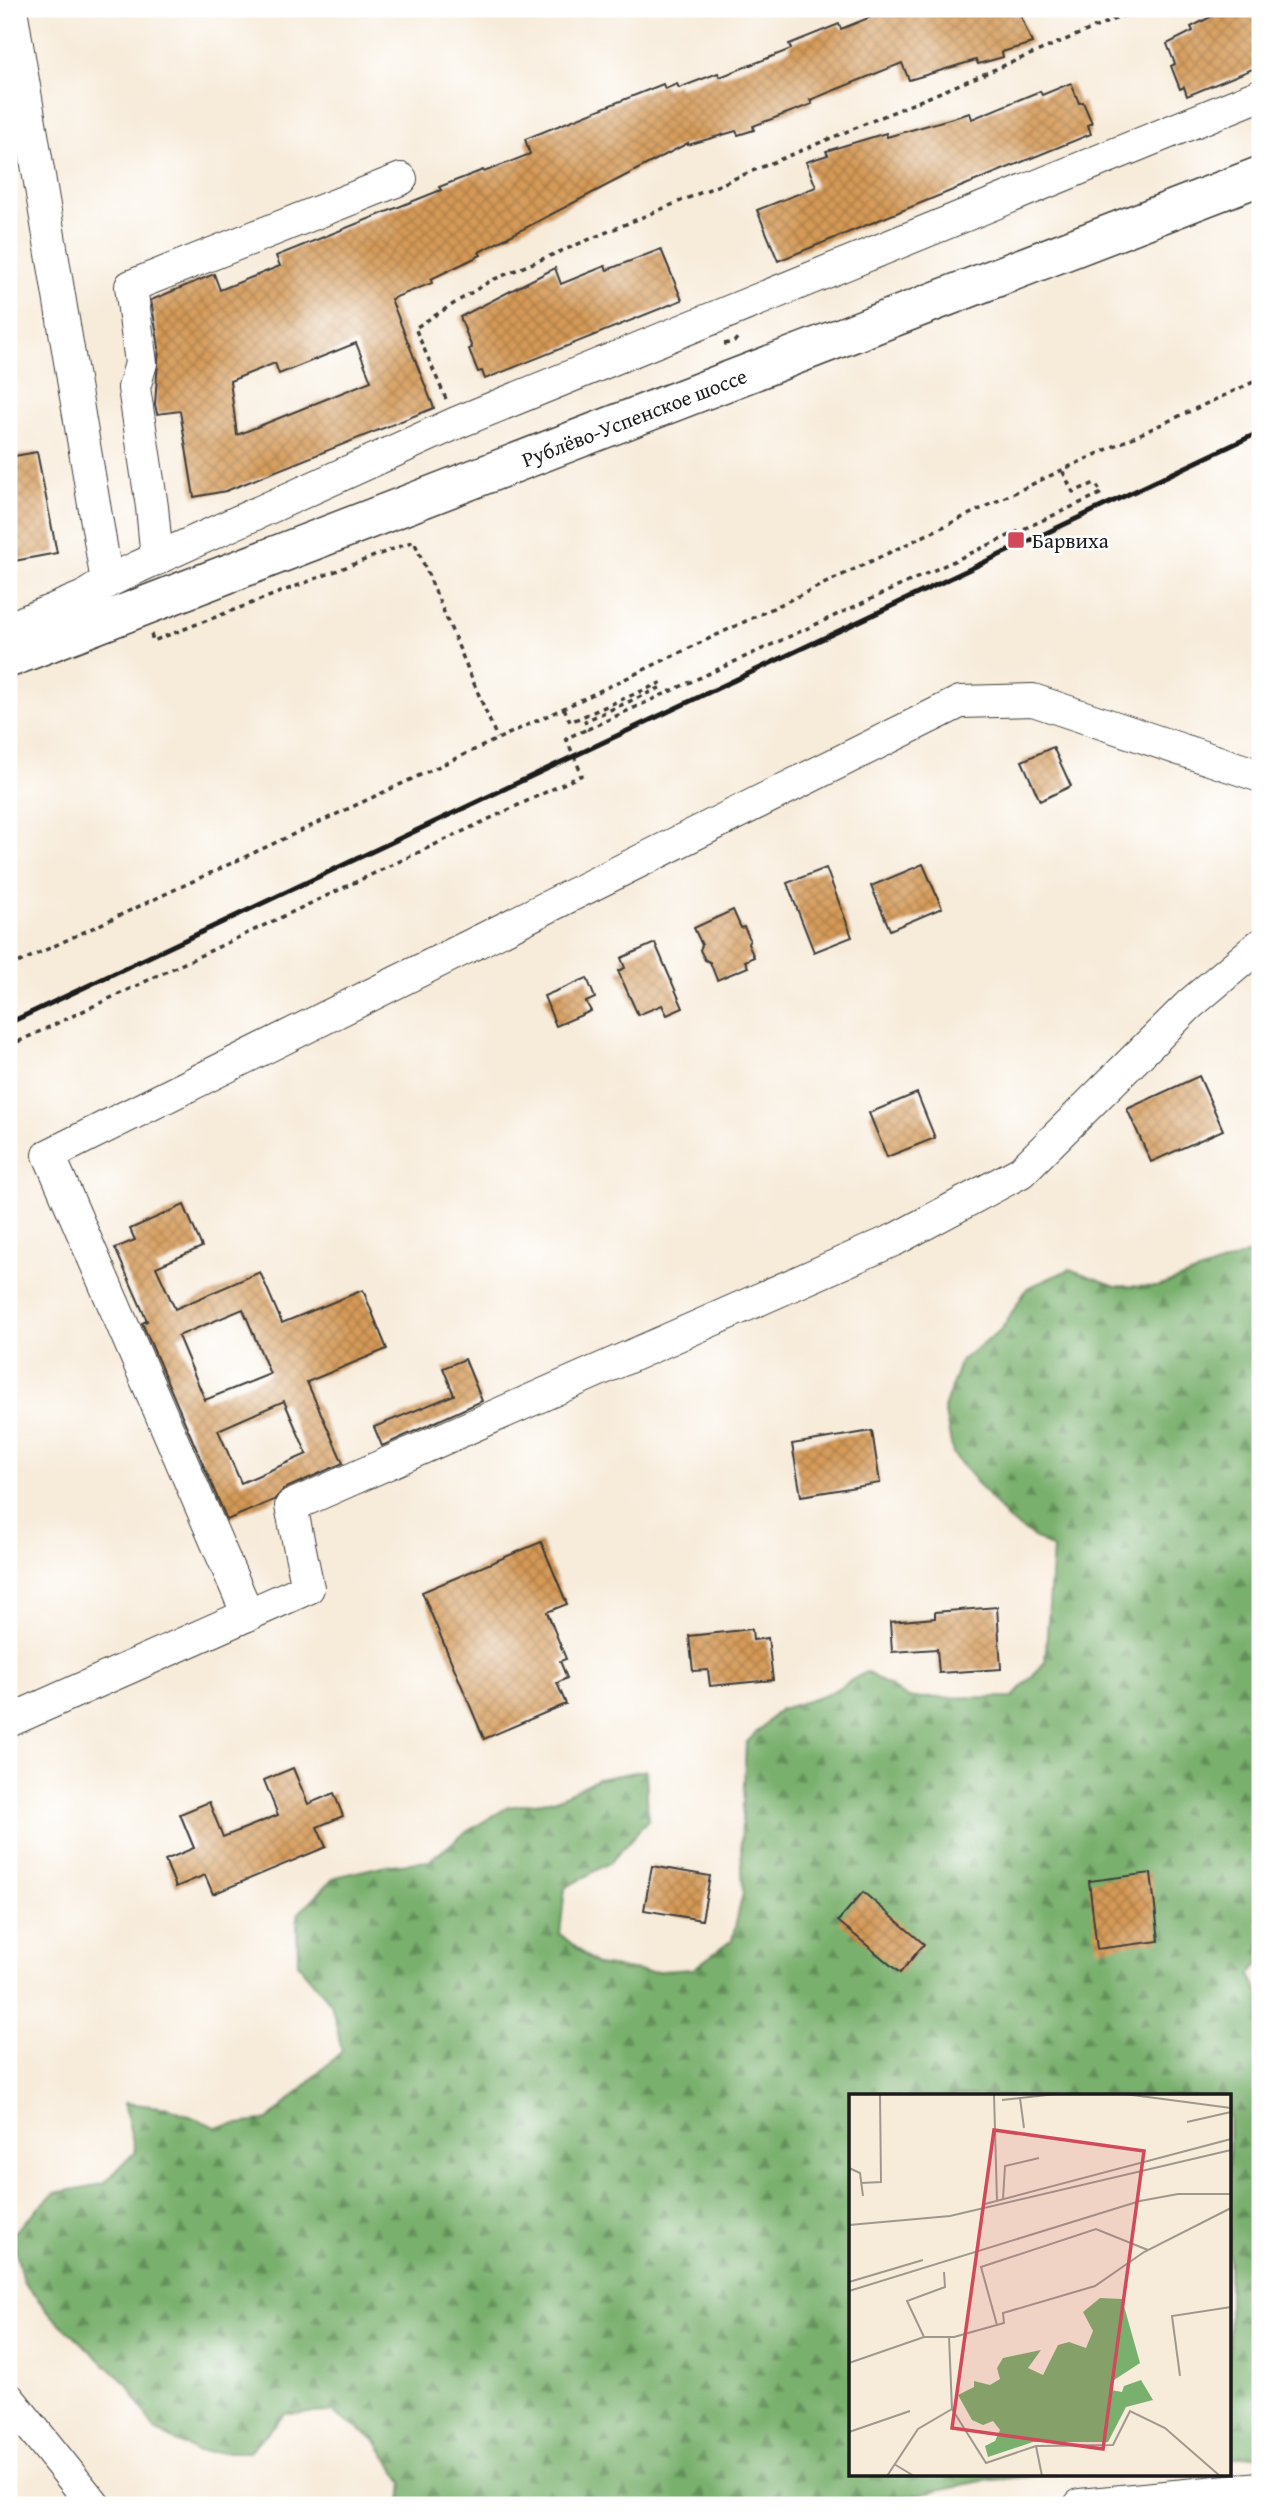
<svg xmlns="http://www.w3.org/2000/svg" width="1269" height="2514" font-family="'Gentium Book Plus',serif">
  <defs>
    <pattern id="forest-firs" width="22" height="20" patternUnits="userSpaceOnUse" patternTransform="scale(1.75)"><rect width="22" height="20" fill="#79b06d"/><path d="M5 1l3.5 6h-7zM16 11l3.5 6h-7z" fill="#628e59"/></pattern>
    <pattern id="building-cross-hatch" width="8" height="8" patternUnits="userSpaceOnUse" patternTransform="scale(1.75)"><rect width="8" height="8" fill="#d59a57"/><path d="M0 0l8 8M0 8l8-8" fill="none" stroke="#ac7d47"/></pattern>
  </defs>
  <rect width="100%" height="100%" fill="#fff"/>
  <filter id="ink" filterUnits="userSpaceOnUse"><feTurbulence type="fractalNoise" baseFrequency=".0143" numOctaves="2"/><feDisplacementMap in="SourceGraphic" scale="14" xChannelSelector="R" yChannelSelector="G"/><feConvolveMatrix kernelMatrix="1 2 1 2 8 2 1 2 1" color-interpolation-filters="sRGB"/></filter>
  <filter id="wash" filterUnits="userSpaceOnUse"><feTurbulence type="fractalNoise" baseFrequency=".00686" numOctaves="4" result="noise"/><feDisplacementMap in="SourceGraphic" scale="28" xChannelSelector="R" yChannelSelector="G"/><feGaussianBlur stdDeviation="1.57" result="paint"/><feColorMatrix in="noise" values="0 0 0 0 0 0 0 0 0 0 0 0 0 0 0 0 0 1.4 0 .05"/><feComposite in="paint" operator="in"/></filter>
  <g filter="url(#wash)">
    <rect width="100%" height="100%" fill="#f7ebd9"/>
    <polygon fill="url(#forest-firs)" stroke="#4a6644" stroke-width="2" points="1256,1251 1260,1268 1260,1962 1250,1975 1260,1995 1260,2455 1229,2458 1229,2096 851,2096 851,2474 1056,2474 982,2481 863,2505 401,2505 403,2482 376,2441 332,2412 285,2414 249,2452 197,2452 155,2430 129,2386 55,2319 23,2282 12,2234 54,2193 103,2184 135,2152 124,2103 170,2108 216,2127 268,2120 342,2051 331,2003 298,1964 297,1915 335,1877 382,1866 429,1861 466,1832 508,1807 555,1800 597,1779 646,1770 648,1820 611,1862 565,1888 560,1934 597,1965 646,1972 693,1969 732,1940 743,1893 741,1843 746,1743 779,1710 826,1695 866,1672 909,1698 1013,1697 1045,1662 1053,1549 1010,1522 953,1454 944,1408 961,1360 1001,1330 1027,1288 1070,1269 1116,1286 1157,1287"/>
    <g id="blocks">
      <g fill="url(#building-cross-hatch)" fill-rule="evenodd">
        <path d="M873,9H1018L1032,43L1002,52L1003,57L978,64L976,60L909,80L902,63L810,100L812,104L753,126L754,130L738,135L736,131L688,145V143L479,252L481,255L431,279L432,283L391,299L434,408L226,491L194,497L180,411L157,414L155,404L159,347L151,300L214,274L220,290L280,266L276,256L441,190L439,187L483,170L484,172L530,154L525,139L663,84L665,89L677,84L679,88L718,73L720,77L791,49L789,44L839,24L841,29L876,15ZM356,343L371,381L237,435L230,381L275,363L279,374Z"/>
        <polygon points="1226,9 1260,9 1260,66 1187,96 1184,87 1180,89 1171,66 1175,64 1167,44 1193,31 1191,27"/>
        <polygon points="1071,83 1079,103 1083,102 1092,123 1088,125 1091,134 778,261 757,210 816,187 806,162 828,155 826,151 886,133 887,137 970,113 972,119 1040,91 1042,95"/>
        <polygon points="661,249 682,300 485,379 482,371 478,372 469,349 472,348 460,317 555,268 561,284 605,266 607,270"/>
        <polygon points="37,452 57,553 9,562 9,457"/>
        <polygon points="1053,747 1071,786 1040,801 1022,761"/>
        <polygon points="923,864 942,908 890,930 871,886"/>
        <polygon points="826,868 852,937 814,952 787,883"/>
        <polygon points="733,910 741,928 744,927 750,939 748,944 754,957 745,961 748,967 717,980 710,962 705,960 700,950 702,945 694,928"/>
        <polygon points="655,943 683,1008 667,1015 662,1005 638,1015 618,971 625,968 621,958"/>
        <polygon points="587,978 595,998 586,1002 591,1011 556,1026 544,996"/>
        <polygon points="1199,1076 1223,1130 1151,1162 1127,1109"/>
        <polygon points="917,1093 935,1138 887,1157 869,1113"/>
        <path d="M184,1205L202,1247L156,1267L175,1309L260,1272L282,1323L363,1290L387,1349L307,1382L343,1463L284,1489L274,1500L227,1520L142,1323L147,1321L115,1248L135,1240L130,1229ZM243,1309L270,1374L205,1400L178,1336ZM284,1401L307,1454L241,1483L218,1430Z"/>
        <polygon points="465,1359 482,1401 382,1446 374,1427 454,1395 443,1368"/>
        <polygon points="872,1431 880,1483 801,1496 792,1444"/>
        <polygon points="541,1542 567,1604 547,1612 566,1659 560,1661 567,1678 557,1683 566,1704 484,1739 422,1592"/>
        <polygon points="997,1607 1001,1669 939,1673 937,1649 892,1652 890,1622 935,1618 935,1612"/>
        <polygon points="752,1629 753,1640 768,1638 773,1680 710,1686 708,1670 693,1671 689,1636"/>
        <polygon points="293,1768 308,1804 334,1793 343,1816 317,1827 326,1847 213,1894 205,1875 176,1887 165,1860 194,1848 180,1814 209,1802 223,1837 278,1815 264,1780"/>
        <polygon points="652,1866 710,1876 702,1920 644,1910"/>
        <polygon points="1151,1873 1159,1941 1097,1949 1089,1881"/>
        <polygon points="863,1892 924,1944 900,1973 838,1921"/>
      </g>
    </g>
  </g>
  <g filter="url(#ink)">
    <use href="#blocks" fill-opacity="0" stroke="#3d3b38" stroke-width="2"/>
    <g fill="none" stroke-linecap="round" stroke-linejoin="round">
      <g stroke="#3d3b38" stroke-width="34">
        <g id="minor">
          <polyline points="11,9 107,582"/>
          <polyline points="157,559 152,507 134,388 141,363 131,286 401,179"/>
          <polyline points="9,628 84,597 107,582 138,567 456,423 1260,95"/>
          <polyline points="248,1615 49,1155 960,702 1033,700 1260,776"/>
          <polyline points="9,1721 308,1588 291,1506 896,1239 1021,1172 1189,1005 1260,945"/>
          <polyline points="9,2399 94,2505"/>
          <polyline points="1080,2505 1260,2488"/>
        </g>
      </g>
      <g stroke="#3d3b38" stroke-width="41">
        <g id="major">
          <path id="s1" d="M9,658L1260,176"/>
        </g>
      </g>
      <g stroke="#3d3b38" stroke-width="3.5" stroke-dasharray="5 5" stroke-linecap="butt">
        <polyline points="724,344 734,342 738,337"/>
        <polyline points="446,399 415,328 490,281 1139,9"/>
        <polyline points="151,634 153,641 414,541 497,738"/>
        <polyline points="564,708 570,722 660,683 662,687 585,721 588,729 1102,493 1095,483 1073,492 1062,470"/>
        <polyline points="9,967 564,708 1062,470 1260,379"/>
        <polyline points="9,1046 582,775 566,738 588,729"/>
      </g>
      <use href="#minor" stroke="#fff" stroke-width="32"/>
      <use href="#major" stroke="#fff" stroke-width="38"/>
      <polyline stroke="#1c1c1c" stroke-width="5" points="9,1023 1260,432"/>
    </g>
  </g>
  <rect fill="#d1495b" stroke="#fff" stroke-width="2.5" x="1007" y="531" width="18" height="18" rx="3.5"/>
  <g text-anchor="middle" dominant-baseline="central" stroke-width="5" stroke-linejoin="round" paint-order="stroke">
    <g font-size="21" fill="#1c1c1c" stroke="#fff">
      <text stroke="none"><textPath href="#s1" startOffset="670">Рублёво-Успенское шоссе</textPath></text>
    </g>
    <g font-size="21" fill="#1c1c1c" stroke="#fff" text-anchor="start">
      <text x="1032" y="540">Барвиха</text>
    </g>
  </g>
  <g transform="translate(849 2094)">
    <rect width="382" height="382" fill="#f7ebd9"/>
    <path d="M251,204L273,205L291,269L265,286L262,296L273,298L275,292L292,286L304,306L277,313L259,348H184L139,363L136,352L146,347L151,336L144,327L134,331L123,326L109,301L125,293V287L141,291L151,285L148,274L154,264L192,256L179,274L194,281L209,251L220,248L237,254L244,237L234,218Z" fill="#79b06d"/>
    <path fill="none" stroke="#9f988d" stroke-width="2" d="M145,0L148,107M276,0L382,14M171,4L175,34M153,6L207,0M338,28L382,18M0,74L11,79L14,102M12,89L32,88L31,0M154,105L156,72L190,64M136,110L382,45M0,131L101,122L382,56M0,188L74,166M0,197L291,107L329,100H382M148,231L132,173L247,135L299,156M75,243L58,207L96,193L95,178M100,243L103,315L137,369L187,352L264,351L281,317L316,334L371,382M0,269L75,243H105L155,229L154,219L246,192L295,158L382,114M331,282L323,222L382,213M0,338L61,317M187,352L193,382M45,370L65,382M38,382L69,335L103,315"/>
    <path fill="#d1495b" fill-opacity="0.15" stroke="#d1495b" stroke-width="3.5" d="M145,36L295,57L254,355L103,334Z"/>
    <rect width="382" height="382" fill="none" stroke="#1c1c1c" stroke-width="3.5"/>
  </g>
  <rect width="1269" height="2514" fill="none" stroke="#fff" stroke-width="35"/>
</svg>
